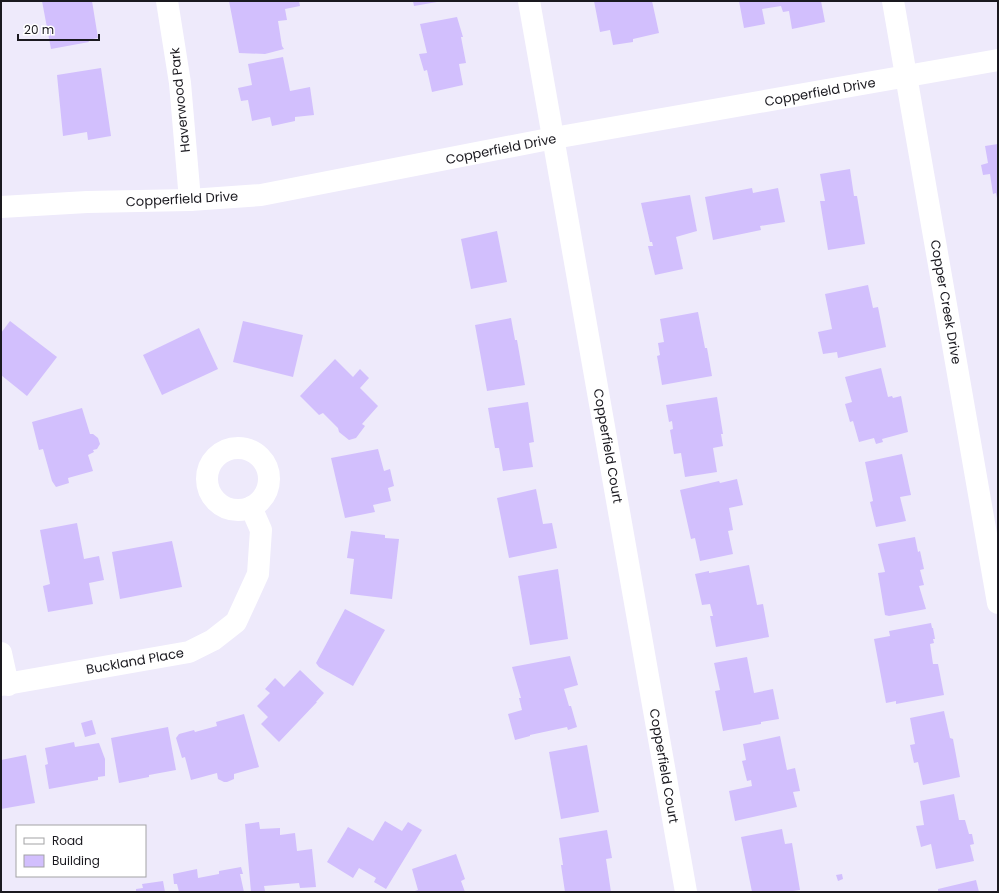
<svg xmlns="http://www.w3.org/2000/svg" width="999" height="893" font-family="Poppins,sans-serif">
  <rect width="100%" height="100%" fill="#eeeafb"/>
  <g fill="#d2bffd">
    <polygon points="42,1 92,1 98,38 88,40 89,42 51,49"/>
    <polygon points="229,1 299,1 300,6 285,9 287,20 278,21 282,46 284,49 265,54 239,53"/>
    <polygon points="413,1 437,1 437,2 414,6"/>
    <polygon points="594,1 652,1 659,33 633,39 633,42 613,45 610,30 600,32"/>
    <polygon points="739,1 821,1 825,22 792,29 789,11 783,12 781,6 762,9 765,24 744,28"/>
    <polygon points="457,17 463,37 461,37 466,63 459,64 463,85 432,92 427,70 424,71 419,54 427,53 420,24"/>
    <polygon points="283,57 290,91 310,87 314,115 295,117 295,121 272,126 270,117 252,121 248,100 241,101 238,88 252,85 248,64"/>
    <polygon points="101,68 111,136 88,140 87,132 63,136 57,75"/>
    <polygon points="998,144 998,198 997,198 996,193 993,194 990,174 983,175 981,165 988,163 985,146"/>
    <polygon points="850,169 854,196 857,196 865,244 828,250 820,201 825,201 820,174"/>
    <polygon points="752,188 753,193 778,188 785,222 760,226 761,230 713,240 705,197"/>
    <polygon points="690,195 697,231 676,237 683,269 655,275 648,246 653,246 652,242 650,242 641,203"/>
    <polygon points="497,231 507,282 471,289 461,239"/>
    <polygon points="868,285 873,308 878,307 886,347 838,358 837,352 823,354 818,332 832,329 825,294"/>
    <polygon points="698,312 705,348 707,348 712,376 662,385 657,356 660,355 658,343 664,342 660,319"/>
    <polygon points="511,318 515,340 517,340 525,385 487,391 475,325"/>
    <polygon points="10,321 57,357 27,396 1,375 1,333"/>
    <polygon points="243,321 303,335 293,377 233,362"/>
    <polygon points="199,328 218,369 162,395 143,355"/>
    <polygon points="335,359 353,377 360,369 369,378 360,388 378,406 362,424 365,426 356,438 349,440 339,432 338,428 323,413 319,415 300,396"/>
    <polygon points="881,368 888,397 892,396 893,398 901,396 908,432 882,439 883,442 876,444 874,438 859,442 853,421 850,422 845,404 852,402 845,377"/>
    <polygon points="717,397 723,434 721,434 723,446 713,448 717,472 685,477 681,453 674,454 670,430 673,429 672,421 669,422 666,405"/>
    <polygon points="528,402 534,442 529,443 533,467 503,471 499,448 495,448 488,408"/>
    <polygon points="82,408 90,434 93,434 98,438 100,444 97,449 93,450 94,452 88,455 93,471 68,478 69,483 56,487 52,481 43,449 39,450 32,422"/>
    <polygon points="378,449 384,471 390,469 394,486 388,488 391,501 373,505 375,512 345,518 331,458"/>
    <polygon points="902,454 911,495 900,497 906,521 876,527 870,502 873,501 865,462"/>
    <polygon points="737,479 743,505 729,508 733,530 728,531 733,554 700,561 695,538 691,539 680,490 719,481 720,483"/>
    <polygon points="536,489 543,524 552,523 557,548 509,558 497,498"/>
    <polygon points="77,523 84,559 99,556 104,580 89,583 93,604 48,612 43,586 50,584 40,530"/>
    <polygon points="351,531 385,535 385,538 399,539 392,599 350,594 354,559 347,558"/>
    <polygon points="915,537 918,552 920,551 924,569 920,570 924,585 919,586 926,609 889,616 885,615 878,573 885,572 878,544"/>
    <polygon points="172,541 182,587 120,599 112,552"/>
    <polygon points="749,565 757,605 763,604 769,637 716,647 710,616 713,616 710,604 702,605 695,574 709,571 709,573"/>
    <polygon points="558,569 568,639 530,645 518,576"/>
    <polygon points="345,609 385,630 353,686 319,667 316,663"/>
    <polygon points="931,623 932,628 933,628 935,639 933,639 934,643 930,644 933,664 938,664 944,695 896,704 896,701 886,703 874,639 890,636 889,631"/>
    <polygon points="570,656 578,685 564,689 569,706 571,706 577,727 568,730 567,727 530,735 530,736 515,740 508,714 522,710 519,698 521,698 512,667"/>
    <polygon points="747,657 754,693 773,689 779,719 761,722 761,724 723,731 715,691 720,690 714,663"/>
    <polygon points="300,670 324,693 316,702 317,702 279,742 261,724 268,717 257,706 270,693 265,689 275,678 284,687"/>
    <polygon points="944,711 950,738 953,739 960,777 923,785 918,762 914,763 910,745 915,744 910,718"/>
    <polygon points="244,714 259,767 234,774 234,779 227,782 224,782 218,779 217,773 191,780 185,757 182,758 176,738 179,734 194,730 195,732 217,726 216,722"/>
    <polygon points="92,720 96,734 85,737 81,723"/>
    <polygon points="168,727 176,770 149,775 149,777 119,783 111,738"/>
    <polygon points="780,736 787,770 795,768 800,791 793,792 797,807 735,821 729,791 752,786 751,780 747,781 742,761 746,760 743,744"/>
    <polygon points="74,742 75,747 99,743 105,759 105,776 98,777 98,780 49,789 45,765 48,764 45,748"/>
    <polygon points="587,745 599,812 561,819 549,752"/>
    <polygon points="26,755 35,803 1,809 1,760"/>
    <polygon points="954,794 959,820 965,820 969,834 972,834 974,844 970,845 974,861 936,869 931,844 921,847 916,826 924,825 920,801"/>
    <polygon points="385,821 402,831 408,822 422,830 386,889 374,882 376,878 359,868 353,878 327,862 348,827 373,841"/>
    <polygon points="259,822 260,829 280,828 280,835 295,833 297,851 312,849 316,887 300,888 299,883 264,886 265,891 251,892 245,824"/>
    <polygon points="782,829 785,844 792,843 800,890 786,892 752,892 741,837"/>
    <polygon points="607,830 612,858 606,859 611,892 565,892 561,865 563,865 559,838"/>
    <polygon points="456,854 465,879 461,881 465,892 412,892 418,890 412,869"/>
    <polygon points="241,867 243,874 240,874 244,892 179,892 177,884 174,884 173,874 197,869 198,878 219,874 219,871"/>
    <polygon points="842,874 843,879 838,881 836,875"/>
    <polygon points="976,880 979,892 938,892 938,889"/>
    <polygon points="163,881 165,892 136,892 136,889 143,888 142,884"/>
  </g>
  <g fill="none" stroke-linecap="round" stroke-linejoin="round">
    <g stroke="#fff" stroke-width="22">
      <polyline points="167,1 180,83 190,200"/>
      <polyline points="529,1 686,892"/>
      <polyline points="893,1 998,603"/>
      <polyline points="1,207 87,202 190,200 261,195 554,138 998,60"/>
      <circle cx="238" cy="479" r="31"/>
      <polyline points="1,653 8,685"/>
      <polyline points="1,685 189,652 213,640 236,622 258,574 261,530 251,507"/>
    </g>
  </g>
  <g text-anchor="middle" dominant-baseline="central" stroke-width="3" stroke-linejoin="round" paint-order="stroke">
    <g font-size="13" fill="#1a191f" stroke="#fff">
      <text transform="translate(820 92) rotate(-10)">Copperfield Drive</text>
      <text transform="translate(180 100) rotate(-96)">Haverwood Park</text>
      <text transform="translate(501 149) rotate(-11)">Copperfield Drive</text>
      <text transform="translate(182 199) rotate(-3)">Copperfield Drive</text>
      <text transform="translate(946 302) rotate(80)">Copper Creek Drive</text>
      <text transform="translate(608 446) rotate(80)">Copperfield Court</text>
      <text transform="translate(135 661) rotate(-10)">Buckland Place</text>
      <text transform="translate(664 766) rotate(80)">Copperfield Court</text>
    </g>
  </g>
  <rect width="999" height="893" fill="none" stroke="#1a191f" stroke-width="4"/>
  <rect x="16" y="825" width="130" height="52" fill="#ffffff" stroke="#a3a3a5"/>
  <rect x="24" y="838" width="20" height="6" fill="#ffffff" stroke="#a3a3a5"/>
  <text x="52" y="845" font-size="12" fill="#1a191f">Road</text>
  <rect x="24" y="855" width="20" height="12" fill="#d2bffd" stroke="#a3a3a5"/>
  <text x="52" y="865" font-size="12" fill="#1a191f">Building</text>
  <path d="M18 34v6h81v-6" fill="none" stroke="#1a191f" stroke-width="2"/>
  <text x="24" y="34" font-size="12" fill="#1a191f" stroke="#ffffff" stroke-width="3" paint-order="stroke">20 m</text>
</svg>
